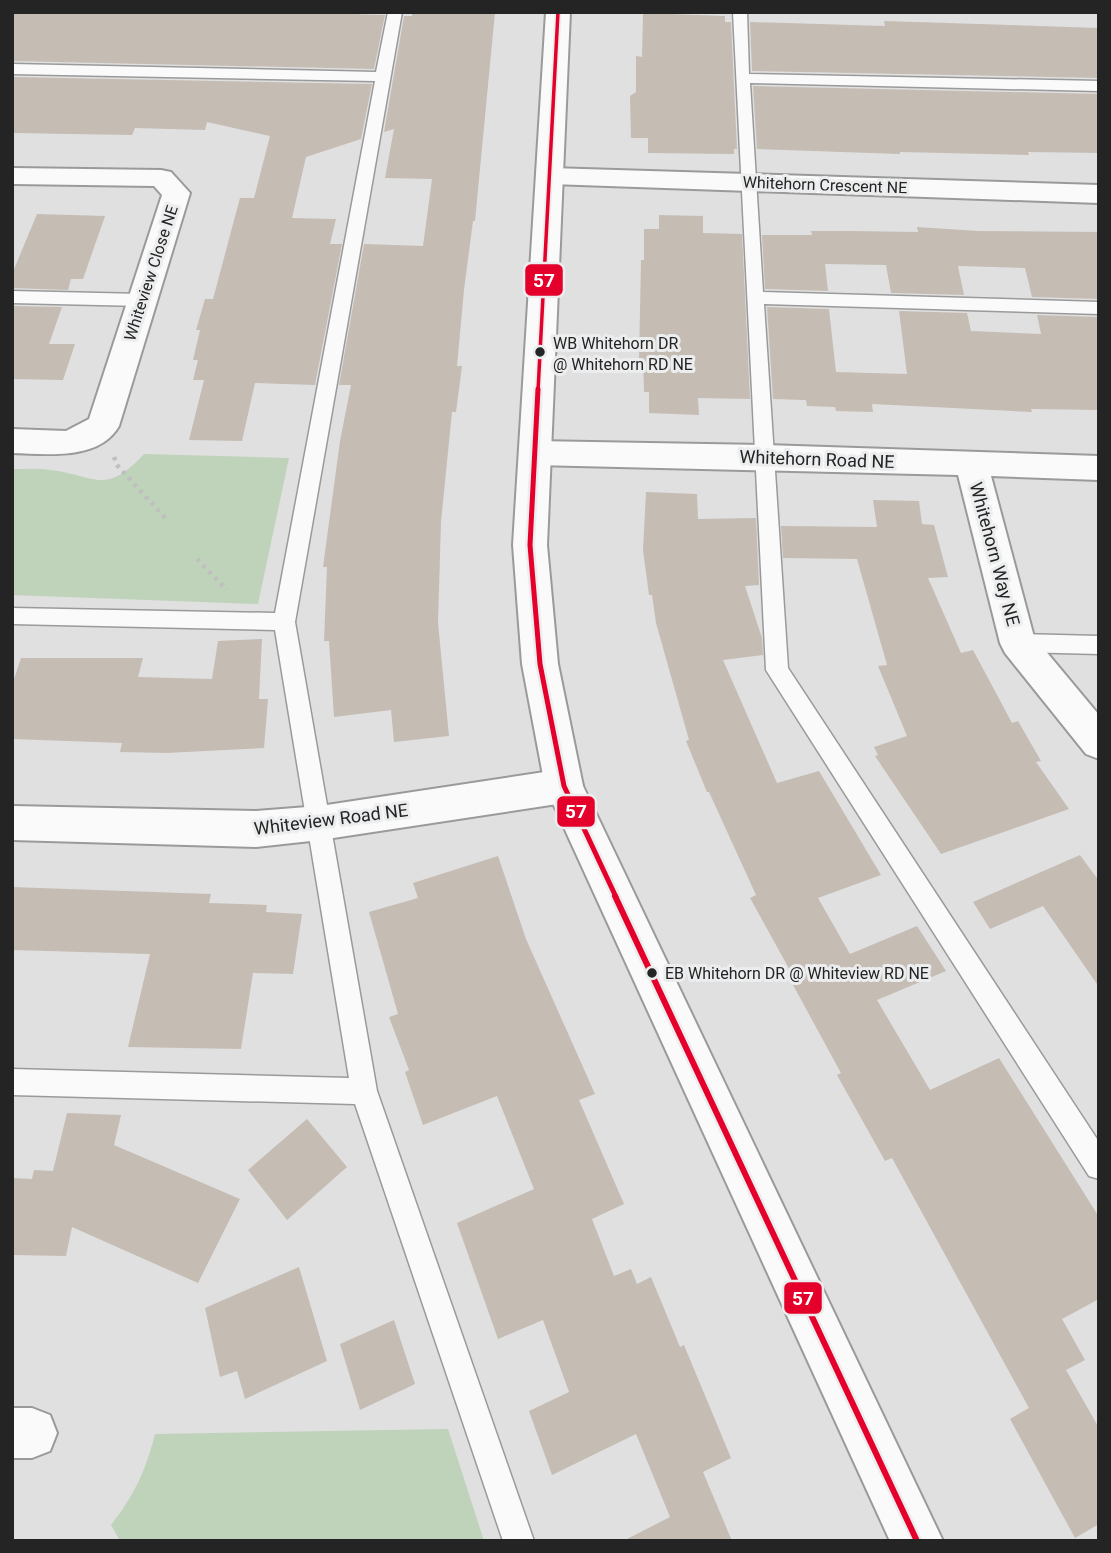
<svg xmlns="http://www.w3.org/2000/svg" width="1111" height="1553" font-family="Roboto,sans-serif">
  <rect width="100%" height="100%" fill="#e0e0e0"/>
  <g fill="#bfd2ba">
    <path d="M144,454L289,458L258,604L12,595V469C25,469 38,468 51,470C97,476 105,496 144,454Z"/>
    <path d="M448,1429L484,1541H120L111,1525C134,1496 146,1470 155,1434Z"/>
  </g>
  <g fill="#c5bcb4">
    <polygon points="12,12 287,12 385,15 374,69 12,61"/>
    <polygon points="412,12 495,12 475,221 473,221 464,290 457,366 462,366 456,412 452,412 441,522 438,623 449,736 394,742 391,710 334,717 329,641 324,641 327,567 323,567 340,441 351,385 339,385 364,244 423,246 432,179 385,178 394,129 384,132 404,16 412,16"/>
    <polygon points="643,13 725,16 725,22 731,22 737,149 734,149 734,154 648,153 648,138 631,138 630,96 636,92 636,56 642,57"/>
    <polygon points="884,21 1099,28 1099,78 752,71 750,22 885,26"/>
    <polygon points="12,77 372,84 361,139 306,157 292,218 336,219 330,244 342,244 315,385 255,383 242,441 189,440 204,380 193,380 198,360 193,360 200,330 196,330 205,299 213,299 240,198 254,198 270,136 207,122 205,130 135,128 132,135 12,133"/>
    <polygon points="753,86 1099,94 1099,153 1028,152 1029,155 900,152 900,154 757,149"/>
    <polygon points="37,214 105,216 83,279 71,279 68,290 12,288 12,274"/>
    <polygon points="659,215 703,216 703,233 742,234 750,399 698,398 699,415 649,413 649,392 644,392 643,360 639,360 641,260 644,260 644,229 659,229"/>
    <polygon points="917,227 978,231 1099,232 1099,299 1032,297 1025,268 958,266 964,295 891,293 886,265 825,264 828,291 765,289 762,235 812,235 811,231 851,231 918,232"/>
    <polygon points="12,306 62,307 49,344 75,344 63,380 12,379"/>
    <polygon points="767,307 829,309 836,372 907,374 899,311 967,313 971,331 1041,334 1037,315 1099,317 1099,410 1031,409 1032,412 872,404 873,412 836,411 835,407 807,406 806,400 773,399"/>
    <polygon points="646,492 697,494 698,519 756,518 759,585 745,586 762,638 763,655 723,660 777,783 819,771 881,875 818,898 850,954 917,926 946,971 877,1000 930,1090 999,1058 1099,1217 1099,1299 1062,1319 1085,1360 1066,1370 1099,1428 1099,1524 1075,1538 1010,1419 1029,1408 892,1158 885,1161 837,1075 841,1073 793,985 797,983 750,898 756,895 709,792 707,792 686,741 689,740 656,623 652,595 649,595 643,550"/>
    <polygon points="873,500 919,501 922,524 934,525 948,577 928,578 961,653 973,650 1012,723 1018,721 1041,761 1036,762 1069,809 941,854 875,756 878,755 874,747 907,736 878,666 887,665 857,559 783,558 781,526 877,527"/>
    <polygon points="262,639 259,699 268,699 264,748 166,753 120,752 122,743 12,739 12,685 21,658 143,658 138,677 212,679 218,641"/>
    <polygon points="1080,855 1099,881 1099,987 1043,906 990,929 973,902"/>
    <polygon points="498,856 526,939 595,1094 579,1100 624,1204 592,1219 614,1276 631,1269 637,1284 651,1277 680,1347 684,1345 731,1458 703,1472 732,1541 623,1541 670,1517 636,1434 552,1475 529,1411 569,1392 543,1320 498,1339 457,1223 534,1189 497,1096 423,1125 405,1072 409,1070 389,1017 398,1014 369,912 418,898 413,883"/>
    <polygon points="12,887 211,894 209,903 267,905 266,912 302,914 293,974 253,973 241,1049 128,1047 150,954 12,950"/>
    <polygon points="67,1113 121,1115 114,1145 240,1199 198,1283 72,1227 66,1256 12,1255 12,1178 32,1179 34,1170 53,1171"/>
    <polygon points="307,1119 347,1167 287,1220 248,1170"/>
    <polygon points="299,1267 327,1361 245,1399 237,1371 220,1377 205,1308"/>
    <polygon points="394,1320 415,1384 360,1410 340,1344"/>
  </g>
  <g fill="none" stroke-linecap="round" stroke-linejoin="round">
    <g stroke="#9a9a9a" stroke-width="3">
      <g id="service">
        <polygon points="388,12 402,12 295,622 377,1091 534,1541 503,1541 355,1104 12,1095 12,1069 349,1078 275,630 12,624 12,608 275,613 375,81 12,74 12,64 376,72"/>
        <polygon points="733,12 747,12 749,74 1099,81 1099,91 750,83 763,292 1099,302 1099,314 764,304 788,668 1099,1142 1099,1179 1089,1176 766,670"/>
        <polygon points="12,291 142,294 151,300 142,306 12,303"/>
        <polygon points="1018,634 1099,636 1099,654 1018,652 1010,649 1007,643 1010,637"/>
      </g>
    </g>
    <g stroke="#9a9a9a" stroke-width="4">
      <g id="minor">
        <path d="M12,168L161,170L171,172L190,193L119,426C99,461 46,454 12,453V429L66,431L89,419L162,195L154,186L12,184Z"/>
        <polygon points="551,168 1099,185 1099,203 551,184 541,182 537,176 541,170"/>
        <polygon points="535,441 766,445 1099,456 1099,480 991,476 1034,637 1099,715 1099,759 1086,754 1005,653 1000,643 958,475 535,465 523,461 519,453 523,445"/>
        <polygon points="564,769 578,774 583,786 578,798 564,803 320,840 256,847 12,840 12,806 256,811 320,806"/>
        <polygon points="12,1408 32,1408 50,1415 57,1433 50,1451 32,1458 12,1458"/>
      </g>
    </g>
    <g stroke="#9a9a9a" stroke-width="4">
      <polygon id="tertiary" points="546,12 570,12 547,545 558,664 583,786 943,1541 890,1541 545,786 522,664 513,545"/>
    </g>
    <g stroke="#bfbfbf" stroke-width="4.5" stroke-dasharray="3.5 5" stroke-linecap="butt">
      <polyline points="114,457 117,465 167,520"/>
      <polyline points="197,559 227,590"/>
    </g>
    <use href="#service" fill="#fafafa" fill-rule="evenodd"/>
    <use href="#minor" fill="#fafafa" fill-rule="evenodd"/>
    <use href="#tertiary" fill="#fafafa" fill-rule="evenodd"/>
    <g stroke="#ecedee" stroke-width="7">
      <polyline id="bus-1-far2" points="538,391 558,12"/>
    </g>
    <g stroke="#ecedee" stroke-width="10">
      <polyline id="bus-1-far1" points="538,389 530,545 540,664 564,786 616,897"/>
    </g>
    <g stroke="#ecedee" stroke-width="11">
      <polyline id="bus-1" points="615,896 917,1541"/>
    </g>
    <use href="#bus-1-far2" stroke="#e4002b" stroke-width="3.5"/>
    <use href="#bus-1-far1" stroke="#e4002b" stroke-width="5"/>
    <use href="#bus-1" stroke="#e4002b" stroke-width="6"/>
  </g>
  <g fill="#242424" stroke="#ecedee" stroke-width="2.5">
    <circle cx="540" cy="352" r="6"/>
    <circle cx="652" cy="973" r="6"/>
  </g>
  <g text-anchor="middle" dominant-baseline="central" stroke-width="6" stroke-linejoin="round" paint-order="stroke">
    <g font-size="16" fill="#242424" stroke="#ecedee">
      <text transform="translate(825 185) rotate(2)">Whitehorn Crescent NE</text>
      <text transform="translate(151 273) rotate(-72)">Whiteview Close NE</text>
    </g>
    <g font-size="16" fill="#242424" stroke="#ecedee" text-anchor="start">
      <text x="553" y="343">WB Whitehorn DR<tspan x="553" dy="21">@ Whitehorn RD NE</tspan></text>
      <text x="665" y="973">EB Whitehorn DR @ Whiteview RD NE</text>
    </g>
    <g font-size="18" fill="#242424" stroke="#ecedee">
      <text transform="translate(817 459) rotate(2)">Whitehorn Road NE</text>
      <text transform="translate(995 554) rotate(75)">Whitehorn Way NE</text>
      <text transform="translate(331 819) rotate(-7)">Whiteview Road NE</text>
    </g>
  </g>
  <g stroke="#ecedee" stroke-width="2.5">
    <rect x="524" y="263" width="40" height="34" rx="7" fill="#e4002b"/>
    <rect x="556" y="795" width="40" height="33" rx="7" fill="#e4002b"/>
    <rect x="783" y="1281" width="40" height="34" rx="7" fill="#e4002b"/>
  </g>
  <g font-size="19" text-anchor="middle" font-weight="bold" fill="#fff">
    <text x="544" y="287">57</text>
    <text x="576" y="818">57</text>
    <text x="803" y="1305">57</text>
  </g>
  <rect width="1111" height="1553" fill="none" stroke="#242424" stroke-width="28"/>
</svg>
